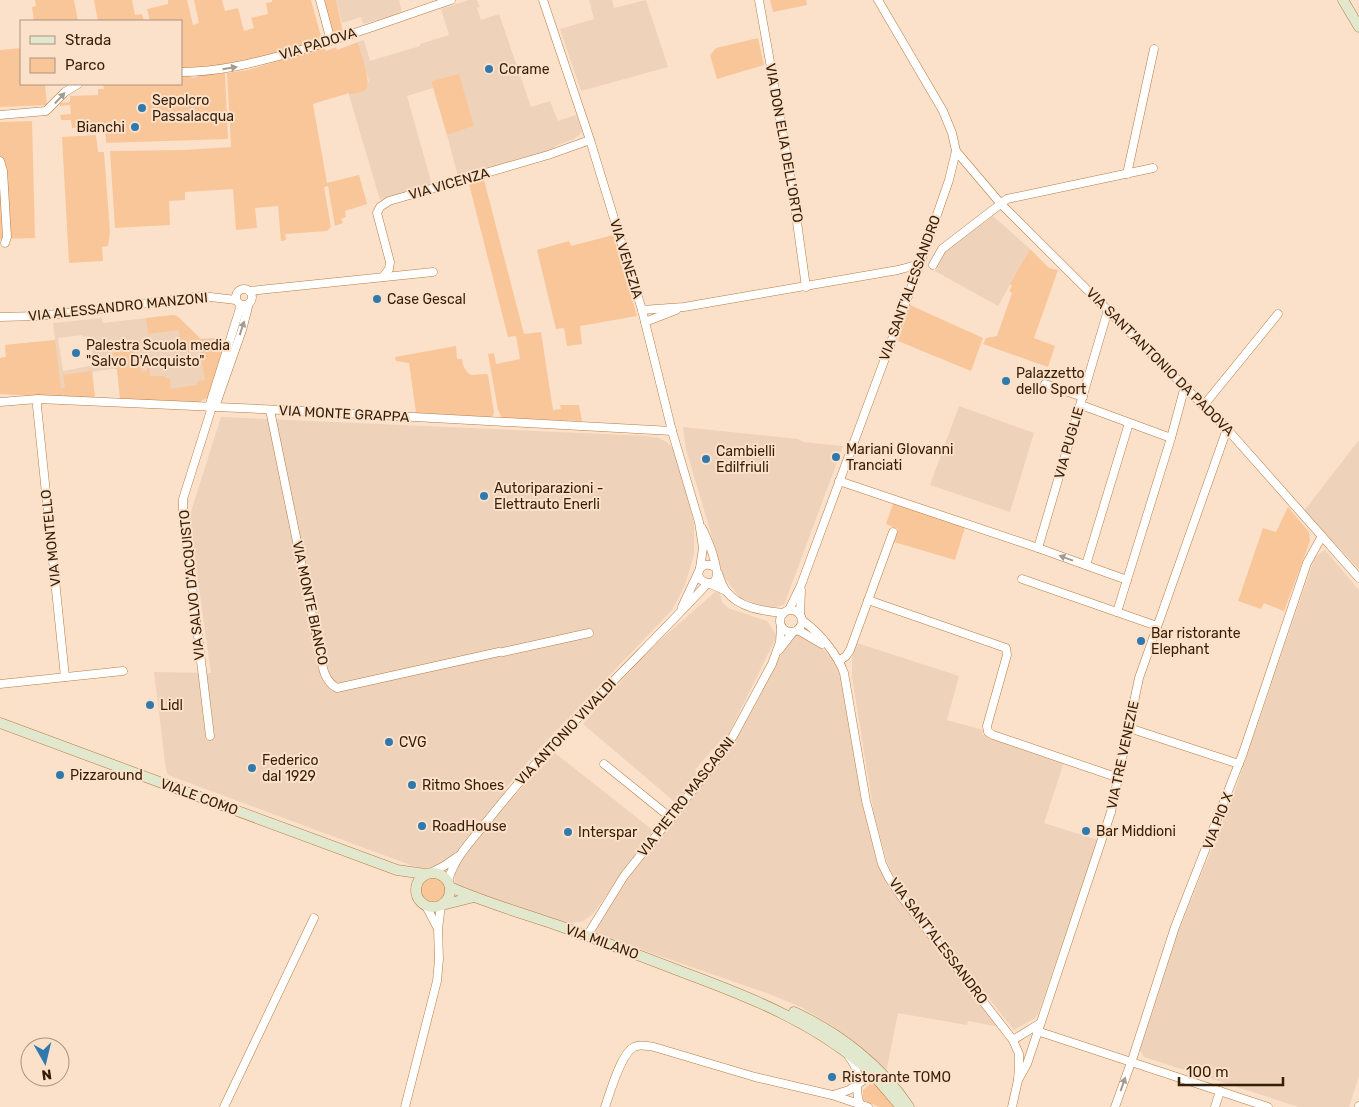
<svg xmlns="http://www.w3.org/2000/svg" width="1359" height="1107" font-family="Rubik,sans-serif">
  <rect width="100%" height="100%" fill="#fce1ca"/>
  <g fill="#eed2ba" fill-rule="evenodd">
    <polygon points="336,0 399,0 402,13 363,24 361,17 342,23"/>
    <polygon points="469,0 477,0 480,7 477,8 481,20 499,14 531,107 550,101 558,121 576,115 582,132 574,139 555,146 553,152 459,180 447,135 474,126 459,75 431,81 433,88 407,96 432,185 380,200 349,95 365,90 369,81 358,42 364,40 370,61 420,46 420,44 449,35 441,9"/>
    <polygon points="589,0 612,0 614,8 646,0 668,67 581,91 560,29 594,19"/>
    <polygon points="993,216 1030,249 998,306 935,271 945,251"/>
    <path d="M173,315L177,316L201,339L221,338L223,348L208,398L120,399L117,368L92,372L95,398L0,394V358L6,357L5,345L55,340L53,323L102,318L103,323ZM82,335L83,337L90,336L94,365L63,371L58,338Z"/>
    <polygon points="959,406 1034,433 1010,512 930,485"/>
    <polygon points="221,417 648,436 659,438 668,443 673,449 677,457 694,523 694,555 685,585 672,610 539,749 504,790 512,798 555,753 655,832 626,867 593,914 583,921 567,924 460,889 455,882 454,875 442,867 421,868 413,866 168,775 166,770 154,672 211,673 189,518"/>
    <polygon points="683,427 798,439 803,442 843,446 784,605 770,608 740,598 724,577 686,449"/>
    <polygon points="1359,440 1359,569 1304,511"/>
    <polygon points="1325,550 1359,590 1359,1076 1349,1107 1299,1107 1144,1057 1140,1050 1178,933 1232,799 1315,557"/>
    <polygon points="715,592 720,593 722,602 728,608 767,621 777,636 724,743 721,740 695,770 700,775 676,803 583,724 649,650"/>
    <polygon points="799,634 819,645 831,657 840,675 880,866 891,889 1000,1027 968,1021 967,1025 898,1013 886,1073 858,1046 831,1025 801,1007 769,994 594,933 622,883 721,759 741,730 770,678 780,656 795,635"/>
    <polygon points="857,643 959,676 947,720 983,730 982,734 1064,762 1044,823 1098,840 1038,1014 1035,1018 1014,1030 896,881 887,862 874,814 852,677 852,657"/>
  </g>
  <g fill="#f9c69a">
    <polygon points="35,0 74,0 78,21 34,21 32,7 36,6"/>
    <polygon points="94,0 132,0 135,15 142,14 144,21 98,21"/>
    <polygon points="168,0 187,0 193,25 199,23 194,0 222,0 225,11 238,8 244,31 254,28 251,18 268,14 266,3 272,2 272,0 311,0 322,40 251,61 220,66 181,68 181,21 150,21 147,9 168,4"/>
    <polygon points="322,0 336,0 343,32 333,35"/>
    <polygon points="770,0 806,0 807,5 773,12"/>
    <polygon points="758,38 764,65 717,79 710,55 716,48"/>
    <path d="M358,42C360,51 373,84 365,90C362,93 354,93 349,95V93L313,104L327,183L359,175L367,204L345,211L346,217L341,219L343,223L335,226L328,186L324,187L331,227L327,231L285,234L286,240L281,241L278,206L255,208L257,228L236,230L233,189L185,192V200L169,201L170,225L115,228L110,151L184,150L231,147L227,73L248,70L324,47L326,51L336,47L337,50Z"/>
    <polygon points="21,48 21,84 45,84 47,105 0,107 0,50"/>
    <polygon points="225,73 228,139 106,143 105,126 72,128 71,120 61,120 60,115 71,114 70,105 60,106 60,103 70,102 70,96 98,95 98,89 104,89 103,84 181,84 181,74 188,74 192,78 197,77 200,74"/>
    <polygon points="459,74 474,126 447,135 431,81"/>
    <polygon points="32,121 35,238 0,239 0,122"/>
    <polygon points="96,135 98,152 104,152 110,232 108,246 102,247 103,261 69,263 62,137"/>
    <polygon points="484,180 524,334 541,332 553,410 561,409 560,405 579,405 582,421 502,418 498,410 488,354 494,353 496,364 520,359 516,336 508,337 469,184"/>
    <polygon points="613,235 637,316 580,326 582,344 567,346 564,328 556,329 537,250 569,241 571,246"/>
    <polygon points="1030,249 1049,268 1058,270 1034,338 1055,346 1048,367 983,344 986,338 997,336 1012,293 1009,291 1012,286 1010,284"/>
    <polygon points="910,305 983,338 971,371 898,341"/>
    <path d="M173,315L177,316L201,339L221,338V340C210,341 203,340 196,350L182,352L179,330L148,334L146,318Z"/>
    <polygon points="55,340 61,388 65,388 63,375 92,371 95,398 64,397 64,394 62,394 61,397 0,394 0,358 6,357 5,345"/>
    <polygon points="211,344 222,344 223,348 208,398 196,403 120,399 117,369 115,369 113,352 133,350 136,365 145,364 145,366 141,367 142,372 147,371 147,368 149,368 150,376 165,376 165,378 170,378 171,389 197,385 197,381 205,380 200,354 203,347"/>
    <path d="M456,346L457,359H462C463,366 465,371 471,375L486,374L488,375L494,412L493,416L490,417L416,413L409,363L396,361L395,357Z"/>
    <polygon points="894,501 966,524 955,560 894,542 898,529 886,524"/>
    <polygon points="1288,507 1309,532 1310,541 1284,611 1264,603 1261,609 1238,601 1263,528 1276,532"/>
    <circle cx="433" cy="890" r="14"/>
    <polygon points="870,1084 877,1085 893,1103 893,1107 879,1107 863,1100 863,1090"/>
  </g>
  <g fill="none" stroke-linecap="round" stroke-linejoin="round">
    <g stroke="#b87c42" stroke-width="9">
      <g id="street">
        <polyline points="320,0 331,41"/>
        <polyline points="543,0 590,140 642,310 672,431 699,522 703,548 700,568"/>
        <polyline points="759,0 792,186 806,287"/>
        <path d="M181,72C219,72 254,63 290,53C345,38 397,18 451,0"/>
        <polyline points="0,115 46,111 65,92 78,84"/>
        <polyline points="956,151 1001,204 1227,429 1359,578"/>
        <polyline points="0,161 3,171 7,237 5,243"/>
        <polyline points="1127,174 1154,49"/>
        <polyline points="933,265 942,249 1007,199 1153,168"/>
        <polyline points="383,277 389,269 390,262 377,213 380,207 389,201 548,155 590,140"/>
        <circle cx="244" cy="297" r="8"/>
        <polyline points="249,291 433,272"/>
        <polyline points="642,310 684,307 898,270 920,264"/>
        <polyline points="0,317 37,316 87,311 202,296 236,300"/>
        <polyline points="645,322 676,310"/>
        <polyline points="1045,384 1083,397"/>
        <polyline points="38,399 37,406 65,677"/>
        <polyline points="0,402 38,399 305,411 672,431"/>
        <polyline points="1081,405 1171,438"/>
        <polyline points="1204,405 1278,314"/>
        <polyline points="209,407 241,305"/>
        <polyline points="215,407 242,330 249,303"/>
        <path d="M270,410L319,649C322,663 323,681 337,688L499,652"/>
        <polyline points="839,481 1038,548 1127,580"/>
        <path d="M702,528C706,536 731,591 705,582C692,578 700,558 715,567"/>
        <polyline points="1038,548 1108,310"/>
        <polyline points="1086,565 1129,423"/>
        <path d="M718,573C720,579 722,586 726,591C739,608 763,611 783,613"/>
        <polyline points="1022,579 1157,626"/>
        <polyline points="868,600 1006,648 1007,655 987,726 988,732 993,735 1119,778"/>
        <polyline points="682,607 698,573"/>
        <circle cx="791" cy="621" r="11"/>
        <polyline points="789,610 801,585 920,264 949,180 956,151 952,133 943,111 878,0"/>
        <polyline points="1117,612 1171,438 1185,386"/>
        <polyline points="800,614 801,590"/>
        <path d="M803,621C820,633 837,654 844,673L866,801L882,864L889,878L901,896L1013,1040L1019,1054V1066L1018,1080L1012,1107"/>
        <polyline points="798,630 822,644"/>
        <polyline points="779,650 793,632"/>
        <polyline points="503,652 589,633"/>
        <polyline points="839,661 846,656 850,650 893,532"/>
        <polyline points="0,684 123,671"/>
        <polyline points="1129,728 1239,764"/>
        <polyline points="210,736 183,511 183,499 212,407"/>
        <polyline points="604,764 671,818"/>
        <polyline points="430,873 444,866 457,857"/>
        <path d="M448,881C455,855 476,836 492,815C558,733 636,660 708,583L724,590"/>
        <polyline points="426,906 437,927"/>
        <polyline points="587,936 624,876 716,761 733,736 772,664 780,642 781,627"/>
        <polyline points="1037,1031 1268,1107"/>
        <polyline points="1013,1040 1039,1024"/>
        <path d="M849,1057C865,1077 852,1086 860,1104"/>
        <polyline points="1018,1080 1027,1064 1111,812 1139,678 1227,429"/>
        <polyline points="833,1095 849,1090 867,1078 877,1076"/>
        <polyline points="224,1107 314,918"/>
        <polyline points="405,1107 437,981 439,959 438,929 441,905"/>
        <path d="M605,1107C610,1093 621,1053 634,1047C640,1044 647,1046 654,1047L755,1077L832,1095L868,1107"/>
        <polyline points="1115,1107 1133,1057 1175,927 1243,753 1307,563 1322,536"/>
        <polyline points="1215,1107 1220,1091"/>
        <polyline points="1359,1107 1359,1106"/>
      </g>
    </g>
    <g stroke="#b87c42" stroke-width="11">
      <g id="secondary">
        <polyline points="1343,0 1359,27"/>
        <polyline points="0,723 397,870 425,874"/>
        <circle cx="433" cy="890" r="17"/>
        <path d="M450,887C488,904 529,915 568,929C607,943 646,958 685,973C747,996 808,1020 860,1063C875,1075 888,1092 901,1107"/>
        <polyline points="442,905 474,897"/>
        <path d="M794,1012C839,1033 881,1065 909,1107"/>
      </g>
    </g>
    <use href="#street" stroke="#fff" stroke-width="8"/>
    <use href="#secondary" stroke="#e1e8ce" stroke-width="10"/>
  </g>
  <defs><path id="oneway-solid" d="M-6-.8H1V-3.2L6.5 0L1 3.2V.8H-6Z" transform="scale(1.25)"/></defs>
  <g fill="#a59a8f">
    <use href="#oneway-solid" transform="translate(230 68) rotate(-9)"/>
    <use href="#oneway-solid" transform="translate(60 98) rotate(-47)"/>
    <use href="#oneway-solid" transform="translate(242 328) rotate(-72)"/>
    <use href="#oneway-solid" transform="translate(1066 558) rotate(-160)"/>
    <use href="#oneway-solid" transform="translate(1123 1084) rotate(-71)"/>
  </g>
  <g fill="#2f79ad" stroke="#fce1ca" stroke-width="2">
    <circle cx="489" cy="69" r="5"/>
    <circle cx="142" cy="108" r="5"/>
    <circle cx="135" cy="127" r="5"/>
    <circle cx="377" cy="299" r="5"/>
    <circle cx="76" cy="353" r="5"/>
    <circle cx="1006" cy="381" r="5"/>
    <circle cx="836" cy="457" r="5"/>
    <circle cx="706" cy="459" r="5"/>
    <circle cx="484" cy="496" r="5"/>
    <circle cx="1141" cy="641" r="5"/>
    <circle cx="150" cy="705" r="5"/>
    <circle cx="389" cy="742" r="5"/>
    <circle cx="252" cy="768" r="5"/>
    <circle cx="60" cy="775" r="5"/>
    <circle cx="412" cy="785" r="5"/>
    <circle cx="422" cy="826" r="5"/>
    <circle cx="1086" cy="831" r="5"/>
    <circle cx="568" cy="832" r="5"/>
    <circle cx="832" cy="1077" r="5"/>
  </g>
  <g text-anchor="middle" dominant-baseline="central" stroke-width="4" stroke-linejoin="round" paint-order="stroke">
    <g font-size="14" fill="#371f06" stroke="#fce1ca">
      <text transform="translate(318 44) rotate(-17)">VIA PADOVA</text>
      <text transform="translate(784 143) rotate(80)">VIA DON ELIA DELL'ORTO</text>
      <text transform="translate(449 184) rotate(-16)">VIA VICENZA</text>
      <text transform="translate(626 259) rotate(73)">VIA VENEZIA</text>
      <text transform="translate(910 288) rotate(-70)">VIA SANT'ALESSANDRO</text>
      <text transform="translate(118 307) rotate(-6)">VIA ALESSANDRO MANZONI</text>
      <text transform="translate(1160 362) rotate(45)">VIA SANT'ANTONIO DA PADOVA</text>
      <text transform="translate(344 414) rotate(3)">VIA MONTE GRAPPA</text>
      <text transform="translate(1069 443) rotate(-74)">VIA PUGLIE</text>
      <text transform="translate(51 538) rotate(-96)">VIA MONTELLO</text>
      <text transform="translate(192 585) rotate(-96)">VIA SALVO D'ACQUISTO</text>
      <text transform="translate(310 603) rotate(78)">VIA MONTE BIANCO</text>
      <text transform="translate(566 732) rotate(-47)">VIA ANTONIO VIVALDI</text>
      <text transform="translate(1123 755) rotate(-78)">VIA TRE VENEZIE</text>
      <text transform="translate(199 797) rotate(20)">VIALE COMO</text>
      <text transform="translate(686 797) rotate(-52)">VIA PIETRO MASCAGNI</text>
      <text transform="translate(1218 821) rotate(-69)">VIA PIO X</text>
      <text transform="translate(938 941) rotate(53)">VIA SANT'ALESSANDRO</text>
      <text transform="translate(602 942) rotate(20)">VIA MILANO</text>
    </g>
    <g font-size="14" fill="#371f06" stroke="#fce1ca" text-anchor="start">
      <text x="499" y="69">Corame</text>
      <text x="152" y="100">Sepolcro<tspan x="152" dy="16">Passalacqua</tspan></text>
      <text x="125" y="127" text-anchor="end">Bianchi</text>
      <text x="387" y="299">Case Gescal</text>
      <text x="86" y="345">Palestra Scuola media<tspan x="86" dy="16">"Salvo D'Acquisto"</tspan></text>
      <text x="1016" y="373">Palazzetto<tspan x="1016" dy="16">dello Sport</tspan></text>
      <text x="846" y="449">Mariani GIovanni<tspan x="846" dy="16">Tranciati</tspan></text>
      <text x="716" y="451">Cambielli<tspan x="716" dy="16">Edilfriuli</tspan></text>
      <text x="494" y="488">Autoriparazioni -<tspan x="494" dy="16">Elettrauto Enerli</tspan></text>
      <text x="1151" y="633">Bar ristorante<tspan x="1151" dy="16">Elephant</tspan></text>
      <text x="160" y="705">Lidl</text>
      <text x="399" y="742">CVG</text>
      <text x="262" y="760">Federico<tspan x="262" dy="16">dal 1929</tspan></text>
      <text x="70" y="775">Pizzaround</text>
      <text x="422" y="785">Ritmo Shoes</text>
      <text x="432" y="826">RoadHouse</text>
      <text x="1096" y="831">Bar Middioni</text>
      <text x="578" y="832">Interspar</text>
      <text x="842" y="1077">Ristorante TOMO</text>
    </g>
  </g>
  <rect x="20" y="20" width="162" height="65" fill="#fce1ca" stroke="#ad937c"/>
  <rect x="30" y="36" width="25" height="8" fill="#e1e8ce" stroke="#ad937c"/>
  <text x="65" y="45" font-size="15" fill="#371f06">Strada</text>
  <rect x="30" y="58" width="25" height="15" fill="#f9c69a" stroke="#ad937c"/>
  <text x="65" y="70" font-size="15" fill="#371f06">Parco</text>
  <g transform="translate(45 1062) rotate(172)"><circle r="24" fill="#fce1ca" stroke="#ad937c"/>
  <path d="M0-4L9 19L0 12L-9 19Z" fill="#2f79ad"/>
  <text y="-8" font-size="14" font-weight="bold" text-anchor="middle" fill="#371f06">N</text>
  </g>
  <path d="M1179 1077v8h104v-8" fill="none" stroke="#371f06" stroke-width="2.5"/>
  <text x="1186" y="1077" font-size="15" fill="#371f06" stroke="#fce1ca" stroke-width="4" paint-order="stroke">100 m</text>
</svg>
